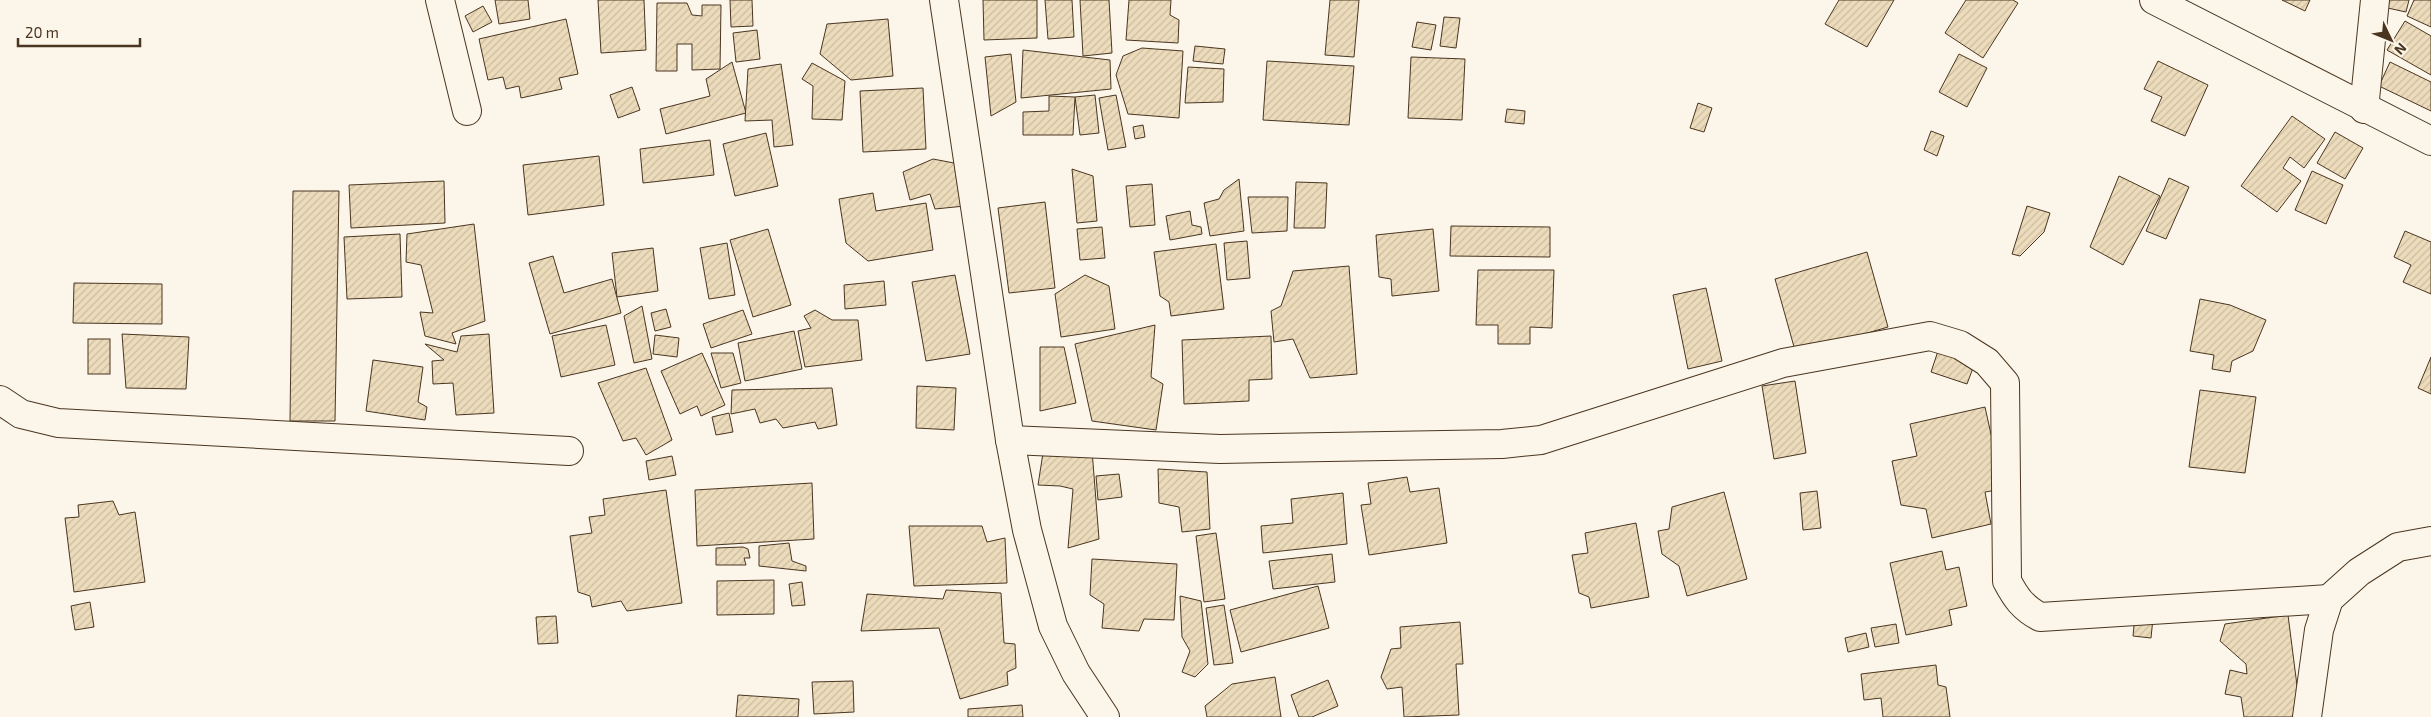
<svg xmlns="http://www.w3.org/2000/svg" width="2431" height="717" font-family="'Exo 2',sans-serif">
  <defs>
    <pattern id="building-hatch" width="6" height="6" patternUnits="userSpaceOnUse" patternTransform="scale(1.25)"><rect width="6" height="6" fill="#ecdcbc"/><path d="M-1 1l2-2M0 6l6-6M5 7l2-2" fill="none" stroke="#ccbda1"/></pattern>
  </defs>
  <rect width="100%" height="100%" fill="#fbf6e9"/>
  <g fill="url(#building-hatch)" stroke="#4a3520">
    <polygon points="495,0 528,0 530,19 499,24"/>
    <polygon points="598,0 644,0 646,50 601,53"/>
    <polygon points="730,0 752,0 753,26 731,27"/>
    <polygon points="983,0 1037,0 1037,38 984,40"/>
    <polygon points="1045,0 1072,0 1074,37 1048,39"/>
    <polygon points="1080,0 1109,0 1112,53 1083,56"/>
    <polygon points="1129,0 1171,0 1170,15 1179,20 1178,43 1126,40"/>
    <polygon points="1330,0 1359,0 1354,57 1325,55"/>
    <polygon points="1839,0 1894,0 1867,47 1825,24"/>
    <polygon points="1966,0 2013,0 2018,3 1983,58 1945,33"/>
    <polygon points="2282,0 2310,0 2305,11"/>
    <polygon points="2385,0 2409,0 2406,12 2383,7"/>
    <polygon points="2414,0 2431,0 2431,27 2407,16"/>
    <polygon points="657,3 687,3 692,15 702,16 702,5 721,5 720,69 692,70 692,44 677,44 677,71 656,71"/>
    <polygon points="483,6 492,22 473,32 465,16"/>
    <polygon points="1444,17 1460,18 1456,48 1440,46"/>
    <polygon points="566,19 578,74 559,78 562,89 521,98 519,86 506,89 503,77 488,80 479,39"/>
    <polygon points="888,19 893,76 851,80 820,54 827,24"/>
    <polygon points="2405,21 2431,36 2431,75 2387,50"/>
    <polygon points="1417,22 1436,25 1431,50 1412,47"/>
    <polygon points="757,30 760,59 736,62 733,33"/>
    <polygon points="1195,46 1225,49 1223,64 1193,61"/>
    <polygon points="1142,48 1183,51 1179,118 1128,114 1116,75 1123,56"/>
    <polygon points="1023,50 1110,60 1111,89 1021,98"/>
    <polygon points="1011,54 1016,102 991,116 985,57"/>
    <polygon points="1959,54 1987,68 1967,107 1939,92"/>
    <polygon points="1411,57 1465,59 1462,120 1408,118"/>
    <polygon points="1267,61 1354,66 1349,125 1263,120"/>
    <polygon points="2158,61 2208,85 2185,136 2151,121 2162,97 2144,89"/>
    <polygon points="732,62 746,113 666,134 660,109 710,96 706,79"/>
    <polygon points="2390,62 2431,82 2431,111 2379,86"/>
    <polygon points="812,63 845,81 842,120 812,119 813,86 802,79"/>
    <polygon points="781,64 793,145 774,147 772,120 745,121 748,69"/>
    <polygon points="1188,67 1224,69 1223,102 1185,103"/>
    <polygon points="632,87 640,110 618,118 610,95"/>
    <polygon points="923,88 926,149 863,152 860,91"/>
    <polygon points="1095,95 1099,133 1080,135 1075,97"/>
    <polygon points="1116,95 1126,147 1108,150 1099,98"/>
    <polygon points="1049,96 1075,97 1073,135 1023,135 1023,112 1049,111"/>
    <polygon points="1698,103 1712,108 1704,132 1690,128"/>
    <polygon points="1507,109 1525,111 1524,124 1505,122"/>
    <polygon points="2292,116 2325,139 2304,168 2290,157 2283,168 2301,181 2277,212 2241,186"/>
    <polygon points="1143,125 1145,137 1135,139 1133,127"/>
    <polygon points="1931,131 1944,136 1937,156 1924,150"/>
    <polygon points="2335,132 2363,148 2345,179 2317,163"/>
    <polygon points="766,133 778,186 735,196 723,144"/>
    <polygon points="710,140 714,175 643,183 640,149"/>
    <polygon points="599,156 604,205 528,215 523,165"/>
    <polygon points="933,159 959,164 965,206 935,209 930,194 910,200 903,172"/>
    <polygon points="1072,169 1093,176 1097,221 1077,223"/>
    <polygon points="2312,171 2343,185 2326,224 2295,210"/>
    <polygon points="2119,176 2160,196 2123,265 2090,247"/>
    <polygon points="2169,178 2189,187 2166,239 2146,231"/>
    <polygon points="1239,179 1244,231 1210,236 1204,203 1219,199 1224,190"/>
    <polygon points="444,181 445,223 351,228 349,185"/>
    <polygon points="1296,182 1327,183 1325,228 1294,228"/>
    <polygon points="1152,184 1155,225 1130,227 1126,186"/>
    <polygon points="293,191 339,191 335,421 290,421"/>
    <polygon points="873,193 876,211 926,203 933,250 868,261 846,243 839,199"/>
    <polygon points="1248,197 1288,197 1287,231 1252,233"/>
    <polygon points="1045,202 1055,288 1009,293 998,208"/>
    <polygon points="2027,206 2050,213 2044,232 2020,256 2012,254"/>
    <polygon points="1190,211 1192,225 1201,227 1202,234 1170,240 1166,216"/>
    <polygon points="474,224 485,321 452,333 456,344 425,336 420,312 433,313 421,265 406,262 407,234"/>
    <polygon points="1451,226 1550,227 1550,257 1450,256"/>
    <polygon points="1102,227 1105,258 1080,260 1077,229"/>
    <polygon points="768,229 791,305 753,317 730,240"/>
    <polygon points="1433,229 1439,291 1392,296 1391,279 1379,277 1376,235"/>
    <polygon points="2405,231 2431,242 2431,294 2403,282 2411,265 2394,257"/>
    <polygon points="400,234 402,297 347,299 344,237"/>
    <polygon points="1247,241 1250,278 1227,280 1224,243"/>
    <polygon points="727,243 735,295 709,299 700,248"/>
    <polygon points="1216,244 1224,309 1171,316 1169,302 1160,296 1154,252"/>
    <polygon points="653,248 658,291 617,297 612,253"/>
    <polygon points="1867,252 1888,327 1796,354 1775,279"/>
    <polygon points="553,256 564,293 612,279 621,313 550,334 529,263"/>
    <polygon points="1349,266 1357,374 1310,378 1293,339 1274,342 1271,311 1281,306 1293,271"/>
    <polygon points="1478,270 1554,270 1552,328 1530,327 1530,344 1498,344 1498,325 1476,325"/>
    <polygon points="955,275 970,354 926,361 912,282"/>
    <polygon points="1085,275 1109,286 1115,329 1061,337 1055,294"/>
    <polygon points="884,281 886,305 845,309 844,285"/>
    <polygon points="74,283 162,284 162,324 73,323"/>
    <polygon points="1706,288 1722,361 1688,369 1673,295"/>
    <polygon points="2200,299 2230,305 2266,320 2253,351 2232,361 2230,372 2212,369 2214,355 2190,351"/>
    <polygon points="642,306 652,359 634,363 624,316"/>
    <polygon points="666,309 671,327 655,331 651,313"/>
    <polygon points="743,310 752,334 711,348 703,324"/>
    <polygon points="815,310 832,320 858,320 862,360 805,367 798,331 811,328 804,316"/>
    <polygon points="606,325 615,365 561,377 552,336"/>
    <polygon points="1155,325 1151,377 1163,384 1156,430 1092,421 1075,344"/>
    <polygon points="794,331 802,369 745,381 738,343"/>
    <polygon points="122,334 189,337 186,389 126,388"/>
    <polygon points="489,334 494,413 456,415 453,383 433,384 432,361 444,360 425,344 457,352 461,336"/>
    <polygon points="655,335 679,338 677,357 653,354"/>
    <polygon points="1271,336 1272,379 1249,380 1249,401 1184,404 1182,340"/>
    <rect x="88" y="339" width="22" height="35"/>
    <polygon points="1040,347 1064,347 1076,403 1040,411"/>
    <polygon points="1939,348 1976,360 1967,384 1931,372"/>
    <polygon points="702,353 725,405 701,416 697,406 680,414 661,371"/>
    <polygon points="711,353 733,353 741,383 721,388"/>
    <polygon points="2431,357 2431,394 2418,388"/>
    <polygon points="373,360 423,367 418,402 427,407 425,420 366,411"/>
    <polygon points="646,368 672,440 646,455 636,438 623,441 598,383"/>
    <polygon points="1795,381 1806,453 1774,459 1762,386"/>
    <polygon points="917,386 956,388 954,430 916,428"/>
    <polygon points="832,388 837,425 818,429 815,422 783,428 776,419 760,423 755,409 731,414 732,390"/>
    <polygon points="2200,390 2256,397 2245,473 2189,467"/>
    <polygon points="1985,407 2003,489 1985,492 1991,524 1932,538 1926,509 1901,505 1892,461 1917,456 1910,424"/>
    <polygon points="729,413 733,432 716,435 712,417"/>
    <polygon points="1092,450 1099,539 1068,548 1073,489 1060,486 1038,485 1043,453"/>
    <polygon points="672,456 676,475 649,480 646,461"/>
    <polygon points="1158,469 1207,472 1210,529 1182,532 1179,507 1159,503"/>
    <polygon points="1119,474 1122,497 1098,500 1096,476"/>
    <polygon points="1407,477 1410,492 1439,488 1447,543 1369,555 1361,505 1371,504 1368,483"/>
    <polygon points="812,483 814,539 697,546 695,490"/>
    <polygon points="666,490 682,603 627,611 621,601 592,607 590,596 578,592 570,536 592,533 589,517 605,515 603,499"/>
    <polygon points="1817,491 1821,528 1803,530 1800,493"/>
    <polygon points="1724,492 1747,579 1687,596 1679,566 1662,554 1658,531 1669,529 1672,507"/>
    <polygon points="1343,493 1347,544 1263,553 1261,526 1293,523 1291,499"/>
    <polygon points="113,501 119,515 135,512 145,582 74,592 65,518 79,517 78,505"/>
    <polygon points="1636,523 1649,597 1591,608 1589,597 1579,593 1572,555 1588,553 1585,533"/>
    <polygon points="909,526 982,526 987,542 1005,538 1007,583 914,586"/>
    <polygon points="1216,533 1225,599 1204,602 1196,536"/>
    <polygon points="789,543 792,561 806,566 806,571 759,566 759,546"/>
    <polygon points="743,547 748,549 750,558 744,558 746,565 716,565 716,548"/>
    <polygon points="1942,551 1946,570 1959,567 1967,606 1949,610 1952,625 1906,635 1890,563"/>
    <polygon points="1332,554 1335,582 1273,589 1269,561"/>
    <polygon points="1092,559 1177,564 1174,620 1144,619 1139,631 1102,628 1104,604 1090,595"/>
    <polygon points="774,580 774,614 717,615 717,581"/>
    <polygon points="802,582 805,605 792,606 789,584"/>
    <polygon points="1318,586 1329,628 1241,652 1230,610"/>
    <polygon points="946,590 1001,593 1004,643 1015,644 1016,668 1007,672 1008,685 960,699 939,628 861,631 867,594 943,599"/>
    <polygon points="1180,596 1201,601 1208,664 1195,677 1182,672 1190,651 1182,637"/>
    <polygon points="90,602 94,627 75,630 71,606"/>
    <polygon points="1224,605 1233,663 1214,665 1206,608"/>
    <polygon points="2288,615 2301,717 2244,717 2241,697 2225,694 2230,670 2247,674 2246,664 2220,641 2225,624"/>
    <polygon points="556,616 558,643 538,644 536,617"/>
    <polygon points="2135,616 2153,618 2151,638 2133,636"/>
    <polygon points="1460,622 1463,664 1456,664 1459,715 1404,717 1402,687 1387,689 1381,677 1391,649 1401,648 1400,627"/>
    <polygon points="1896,624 1899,643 1875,647 1871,628"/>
    <polygon points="1866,633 1869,647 1848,652 1845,638"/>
    <polygon points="1936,665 1938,685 1946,687 1950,717 1883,717 1881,698 1864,700 1861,674"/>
    <polygon points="1275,677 1281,717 1207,717 1205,706 1232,684"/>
    <polygon points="1328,680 1338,706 1312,717 1299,717 1291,695"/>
    <polygon points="853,681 854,712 814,714 812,682"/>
    <polygon points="738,695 799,699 798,717 736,717"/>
    <polygon points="1022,705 1023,717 968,717 968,709"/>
  </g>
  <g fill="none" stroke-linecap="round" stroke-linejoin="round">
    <g stroke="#4a3520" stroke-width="30">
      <g id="street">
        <polyline points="440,0 467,111"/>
        <polyline points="944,0 1010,440 1027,530 1053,626 1076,673 1105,717"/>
        <polyline points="2154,0 2431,141"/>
        <polyline points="2364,109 2375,0"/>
        <polyline points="0,400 21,414 58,423 569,451"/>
        <path d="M1010,440L1220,449L1502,444L1541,440L1783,363L1930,336L1960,345L1987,362L2005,383L2007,581C2016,598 2023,608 2040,617L2329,599"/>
        <polyline points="2307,717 2319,630 2329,599 2359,572 2398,547 2431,541"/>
      </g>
    </g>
    <use href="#street" stroke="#fbf6e9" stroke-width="28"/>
  </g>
  <g transform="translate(2391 40) rotate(133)" stroke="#fbf6e9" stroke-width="4" paint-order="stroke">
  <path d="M0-4L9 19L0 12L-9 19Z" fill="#4a3520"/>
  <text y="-8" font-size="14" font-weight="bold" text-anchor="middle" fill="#4a3520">N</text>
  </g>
  <path d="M18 38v8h122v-8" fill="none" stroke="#4a3520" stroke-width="2.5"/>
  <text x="25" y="38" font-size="15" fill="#4a3520" stroke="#fbf6e9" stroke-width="4" paint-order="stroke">20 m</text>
</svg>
